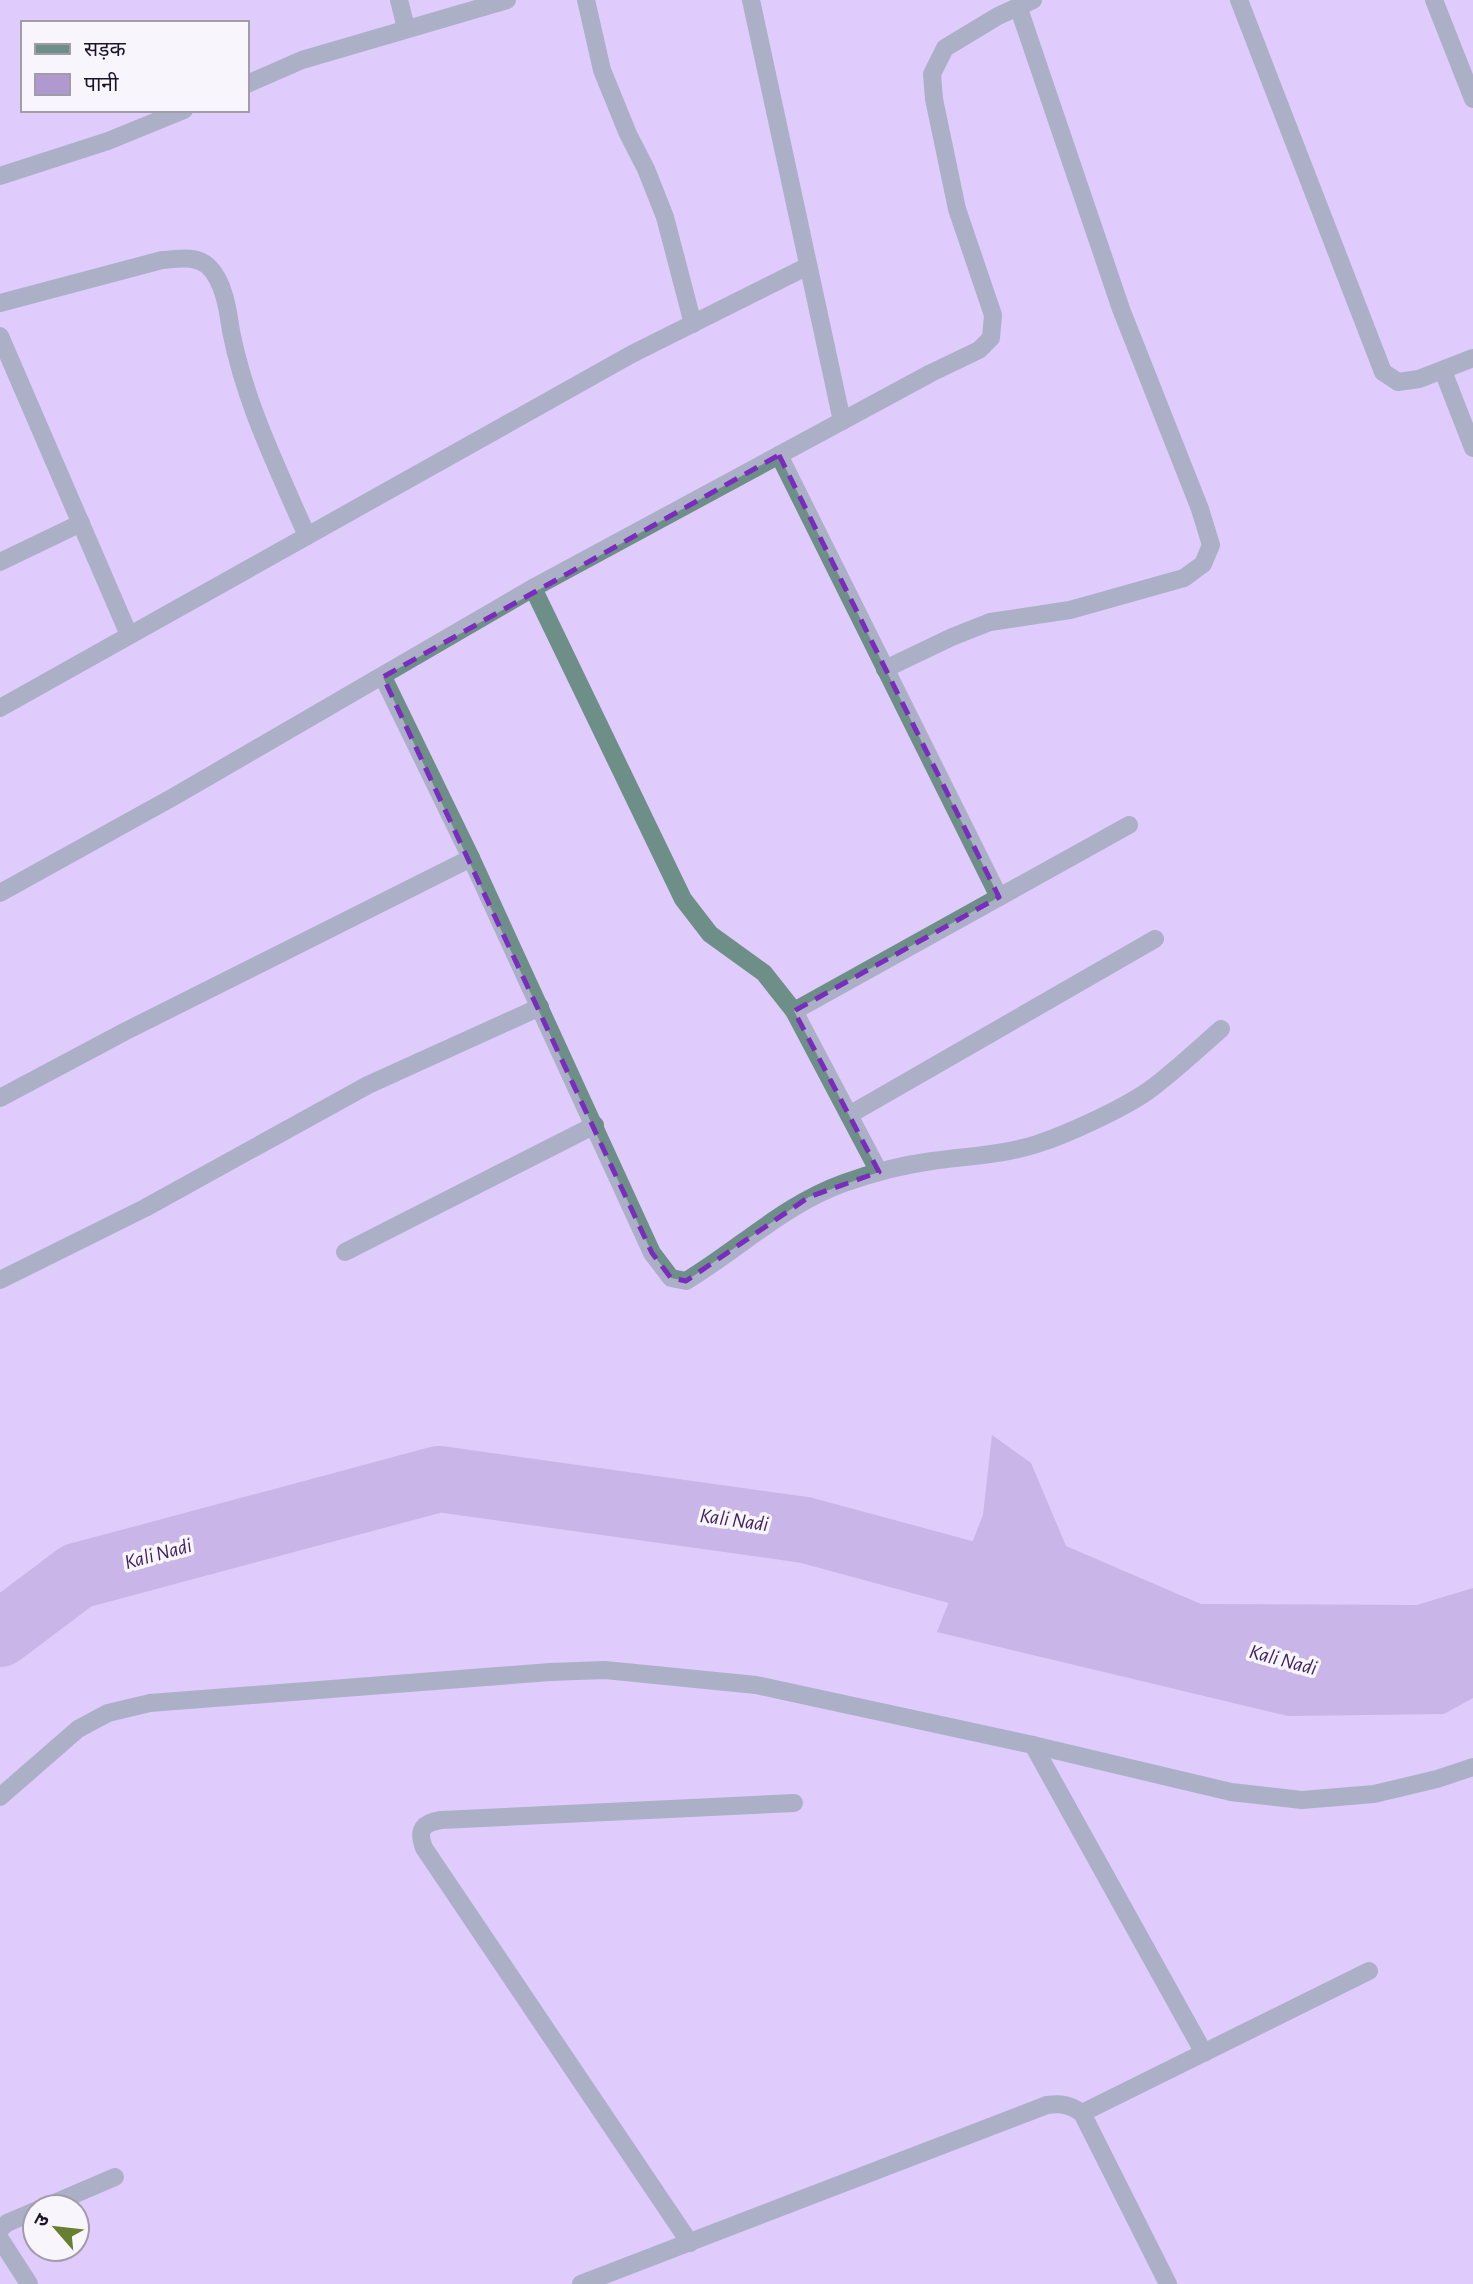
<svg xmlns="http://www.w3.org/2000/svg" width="1473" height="2284" font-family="'Alegreya Sans','Noto Sans Devanagari',sans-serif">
  <rect width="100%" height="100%" fill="#dfccfc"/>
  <polygon fill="#af99cf" points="992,1435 1031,1463 1066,1546 1201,1604 1417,1605 1473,1588 1473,1698 1444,1714 1288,1716 937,1632 983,1515"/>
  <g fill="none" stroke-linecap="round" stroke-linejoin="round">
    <polyline stroke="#af99cf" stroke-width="66" points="0,1634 77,1576 439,1479 805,1530 1049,1596"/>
    <g stroke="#6e8e88" stroke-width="18">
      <polyline points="399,0 406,28"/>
      <polyline points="586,0 602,70 628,134 646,169 665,217 693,324"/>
      <polyline points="751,0 842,421"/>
      <polyline points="1239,0 1383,372 1398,382 1419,379 1473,358"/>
      <polyline points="1434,0 1473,99"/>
      <polyline points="247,84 302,60 507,0"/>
      <polyline points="0,176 108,141 184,110"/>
      <path d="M0,303L162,260C178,259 195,255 208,266C224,281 228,310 231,331C245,403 278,469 307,536"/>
      <polyline points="0,336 129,635"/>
      <polyline points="1443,371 1473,448"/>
      <polyline points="779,455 999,897"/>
      <polyline points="0,562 81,523"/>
      <polyline points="533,588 683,899 710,934 764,973 794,1011 879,1172"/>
      <polyline points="885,669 952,637 990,622 1070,610 1184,578 1203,564 1211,545 1200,509 1121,309 1018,6"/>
      <path d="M383,677L471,858L652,1253L671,1278L686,1281C739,1249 785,1204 844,1183C872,1173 902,1165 932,1161C967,1156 1003,1155 1037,1144C1068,1134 1122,1109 1148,1091C1174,1072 1197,1050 1221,1029"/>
      <polyline points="0,708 632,354 808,266"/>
      <polyline points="0,893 175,796 533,588 931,373 979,350 991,338 993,315 957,209 934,99 932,74 945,48 998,16 1033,0"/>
      <polyline points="794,1011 1129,825"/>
      <polyline points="0,1098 124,1032 471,858"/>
      <polyline points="849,1115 1155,939"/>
      <polyline points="345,1252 595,1125"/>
      <polyline points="0,1280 145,1208 368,1085 540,1007"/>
      <polyline points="1033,1745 1204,2053"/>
      <polyline points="0,1797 78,1729 108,1713 150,1703 550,1672 605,1670 756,1685 1033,1745 1231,1792 1302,1800 1374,1794 1437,1779 1473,1767"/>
      <polyline points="1082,2113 1369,1971"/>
      <polyline points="45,2207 115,2177"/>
      <polyline points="0,2229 7,2223 35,2211"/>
      <polyline points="0,2239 29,2284"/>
      <path d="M690,2243L424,1848C417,1829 423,1823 441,1820L794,1803"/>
      <path d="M581,2284L1047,2105C1062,2103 1070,2105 1082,2113L1168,2284"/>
    </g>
  </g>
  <path d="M0 0H1473V2284H0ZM779,455L999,897L794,1011L879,1172L809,1197L686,1281L671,1278L652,1253L383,677Z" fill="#dfccfc" fill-opacity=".55" fill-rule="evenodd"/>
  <path fill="none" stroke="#7b2cbf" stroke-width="5" stroke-dasharray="14 9" stroke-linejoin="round" d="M779,455L999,897L794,1011L879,1172L809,1197L686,1281L671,1278L652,1253L383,677Z"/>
  <g text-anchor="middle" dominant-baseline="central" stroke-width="7" stroke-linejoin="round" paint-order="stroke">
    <g font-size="21" font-style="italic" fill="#402061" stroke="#f8f6fc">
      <text transform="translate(734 1520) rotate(8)">Kali Nadi</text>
      <text transform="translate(158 1554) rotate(-15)">Kali Nadi</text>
      <text transform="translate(1283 1660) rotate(15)">Kali Nadi</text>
    </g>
  </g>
  <rect x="21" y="21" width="228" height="91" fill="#f8f6fc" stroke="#a19ca8" stroke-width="2"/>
  <rect x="35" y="44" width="35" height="10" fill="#6e8e88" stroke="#a19ca8" stroke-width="2"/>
  <text x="84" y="56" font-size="21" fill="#1e142a">सड़क</text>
  <rect x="35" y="74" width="35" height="21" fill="#af99cf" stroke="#a19ca8" stroke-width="2"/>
  <text x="84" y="91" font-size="21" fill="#1e142a">पानी</text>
  <g transform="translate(56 2228) rotate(298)"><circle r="33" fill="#f8f6fc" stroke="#a19ca8" stroke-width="2"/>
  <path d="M0-5L12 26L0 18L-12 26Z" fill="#687e30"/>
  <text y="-10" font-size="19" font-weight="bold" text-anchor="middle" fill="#1e142a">उ</text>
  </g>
</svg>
